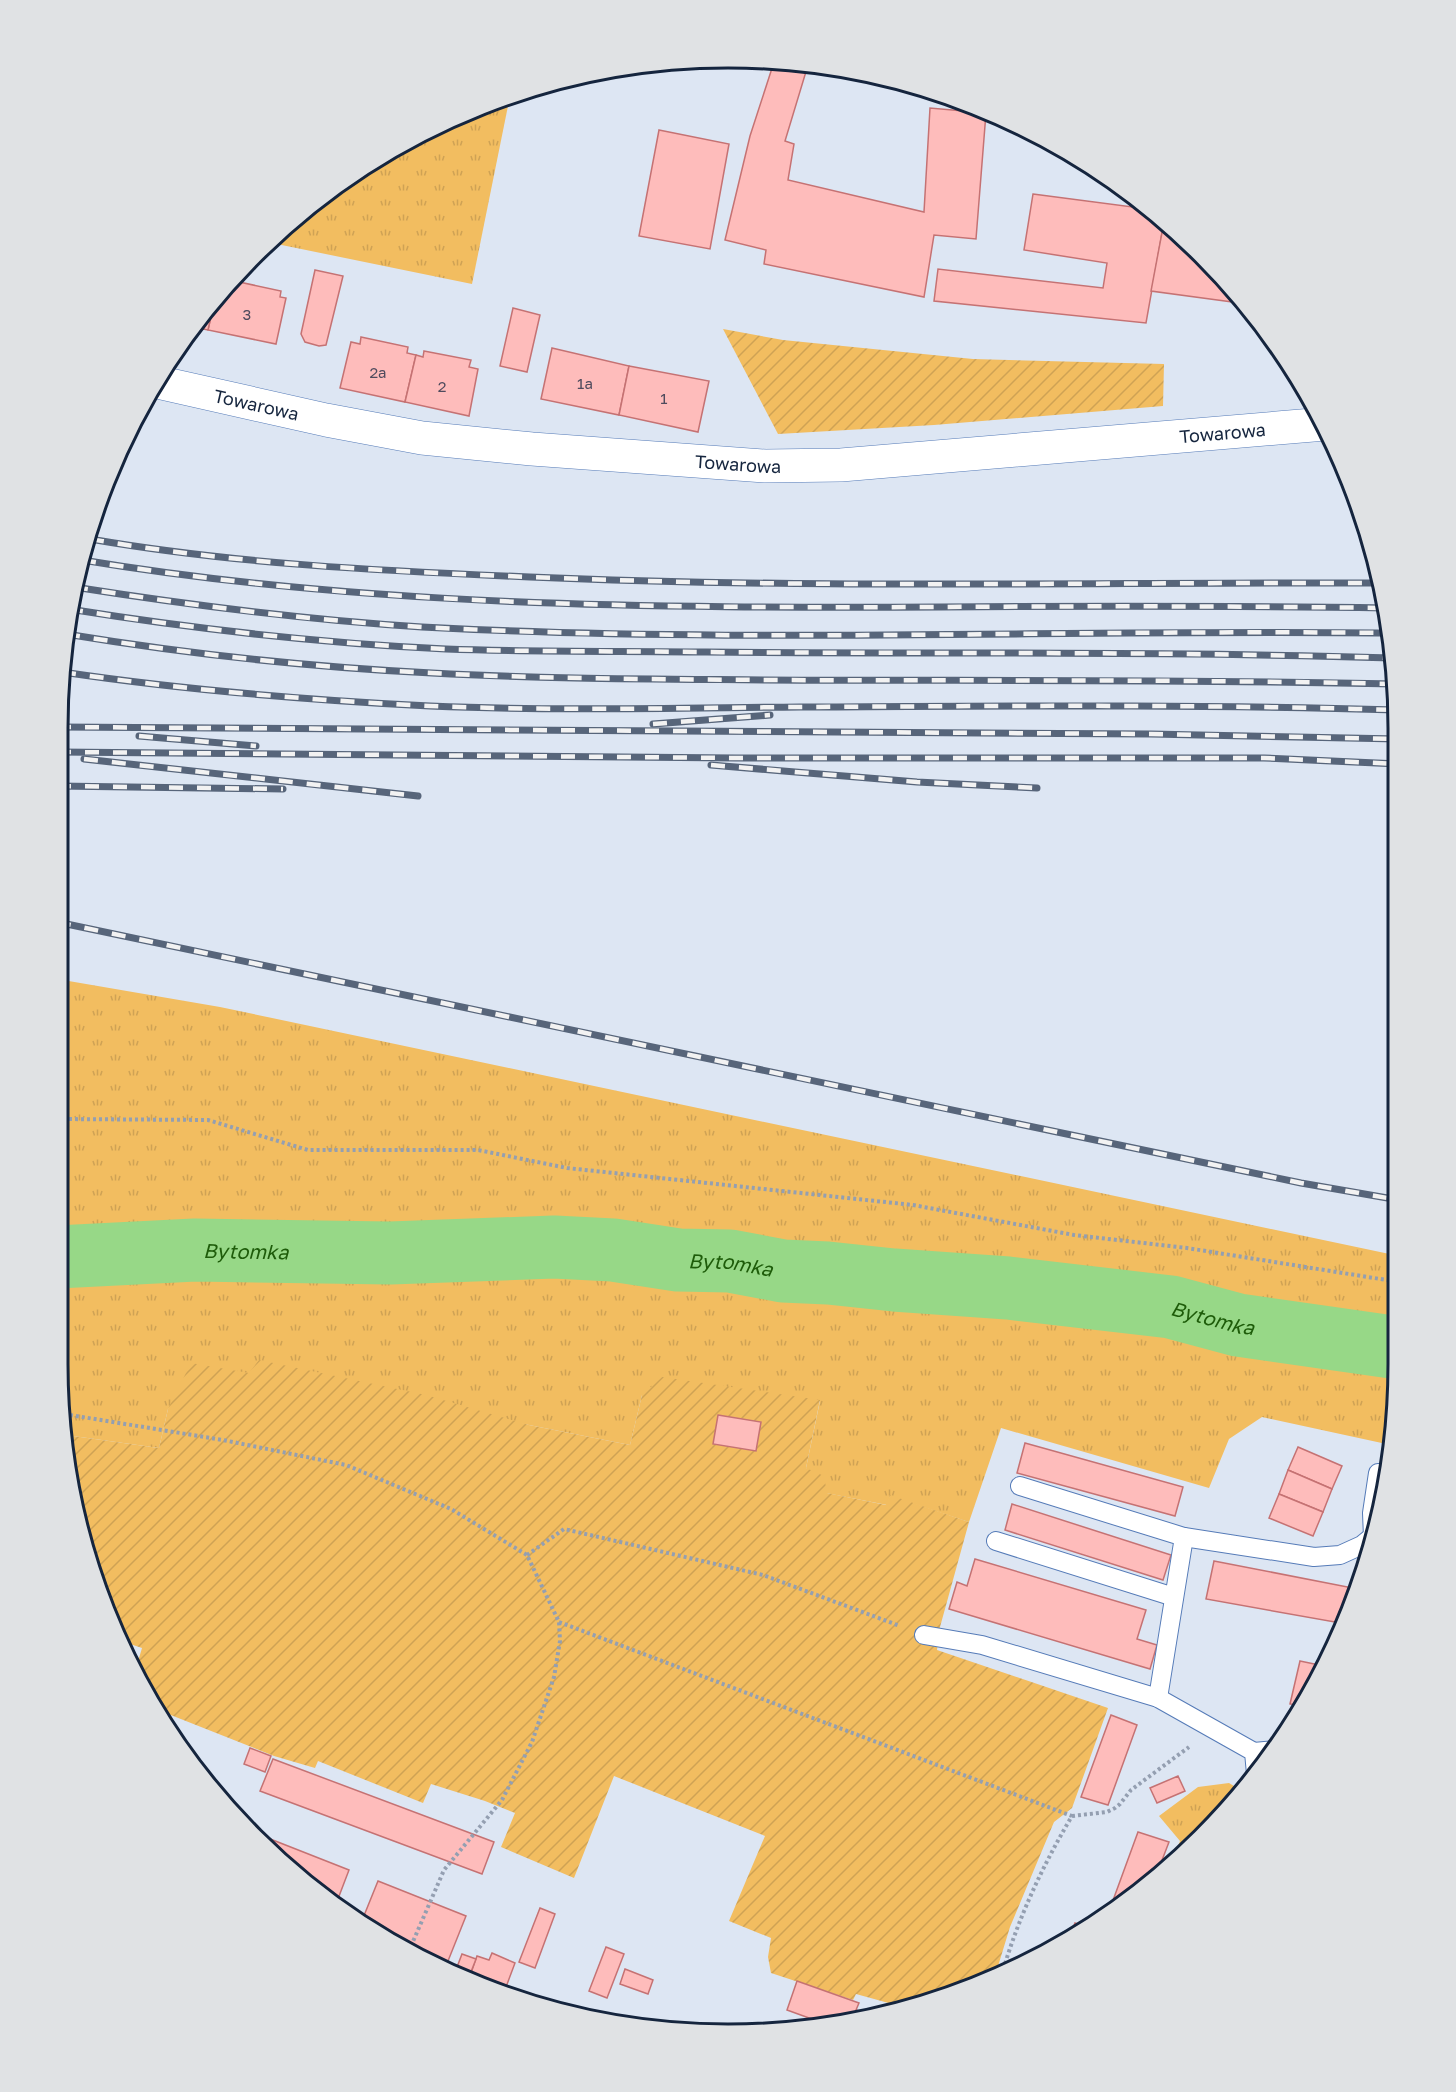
<svg xmlns="http://www.w3.org/2000/svg" width="1456" height="2092" font-family="'Golos Text',sans-serif">
  <defs>
    <pattern id="grass-tufts" width="24" height="20" patternUnits="userSpaceOnUse" patternTransform="scale(1.5)"><rect width="24" height="20" fill="#f2bd60"/><path d="M3 7l-1-3M5 7V3M7 7l1-3M15 17l-1-3M17 17v-4M19 17l1-3" fill="none" stroke="#cfa254"/></pattern>
    <pattern id="garden-furrows" width="10" height="10" patternUnits="userSpaceOnUse" patternTransform="scale(1.5)"><rect width="10" height="10" fill="#f2bd60"/><path d="M-1 1l2-2M0 10L10 0M9 11l2-2" fill="none" stroke="#cfa254"/></pattern>
  </defs>
  <rect width="100%" height="100%" fill="#dde6f3"/>
  <g fill="url(#grass-tufts)">
    <polygon points="510,96 472,284 267,242 356,170 472,108"/>
    <polygon points="57,979 220,1007 1399,1256 1399,1364 1391,1445 1262,1417 1229,1439 1209,1488 1001,1428 969,1522 890,1496 887,1505 826,1493 806,1468 820,1401 642,1395 630,1445 529,1425 250,1373 168,1409 159,1448 66,1435 57,1364"/>
    <polygon points="1229,1783 1242,1791 1202,1839 1185,1853 1176,1851 1180,1841 1159,1816 1198,1787"/>
  </g>
  <g fill="url(#garden-furrows)">
    <polygon points="723,329 783,340 973,359 1164,364 1163,406 934,425 778,434"/>
    <polygon points="259,1360 426,1395 529,1425 630,1445 642,1395 662,1377 820,1400 806,1468 824,1476 827,1493 886,1505 890,1495 969,1522 940,1627 937,1650 1108,1708 1072,1808 1054,1822 1010,1927 995,1976 903,2007 856,1994 853,2000 771,1973 768,1957 771,1938 729,1921 765,1836 614,1776 574,1878 501,1847 515,1813 485,1801 431,1784 423,1803 318,1761 315,1768 274,1756 153,1708 134,1675 142,1648 118,1640 80,1538 66,1435 159,1448 168,1409 191,1363 249,1373"/>
  </g>
  <g fill="none" stroke-linecap="round" stroke-linejoin="round">
    <path stroke="#97d887" stroke-width="63" id="s1" d="M57,1257L195,1250L390,1253L554,1247L613,1250L678,1260L730,1261L783,1271L828,1273L894,1280L1008,1288L1171,1307L1238,1325L1399,1348"/>
  </g>
  <g fill="#febcbb" stroke="#c57273" stroke-width="1.5">
    <polygon points="774,62 808,65 785,141 794,144 788,180 924,212 930,108 986,113 976,239 934,235 924,297 764,264 766,250 725,240 750,136"/>
    <polygon points="659,130 729,144 710,249 639,236"/>
    <polygon points="1033,194 1140,208 1141,203 1164,222 1146,323 934,301 938,269 1103,288 1107,263 1024,250"/>
    <polygon points="1164,222 1203,254 1247,304 1151,291"/>
    <polygon points="315,270 343,276 326,345 319,346 305,342 301,334"/>
    <polygon points="230,280 281,291 280,297 286,298 276,344 208,330 215,298"/>
    <polygon points="215,298 208,330 191,327 195,320"/>
    <polygon points="513,308 540,315 527,372 500,366"/>
    <polygon points="361,337 408,347 407,353 416,355 405,402 340,388 351,342 360,344"/>
    <polygon points="552,348 629,366 619,415 541,399"/>
    <polygon points="424,351 471,360 469,367 478,369 469,416 405,402 416,355 423,357"/>
    <polygon points="629,366 709,381 698,432 619,415"/>
    <polygon points="718,1415 761,1422 756,1451 713,1444"/>
    <polygon points="1025,1443 1183,1487 1175,1516 1017,1473"/>
    <polygon points="1298,1447 1342,1466 1332,1489 1288,1470"/>
    <polygon points="1288,1470 1332,1489 1323,1512 1279,1494"/>
    <polygon points="1279,1494 1323,1512 1313,1536 1269,1518"/>
    <polygon points="1012,1504 1171,1555 1163,1580 1005,1530"/>
    <polygon points="975,1559 1146,1610 1137,1639 1157,1645 1150,1669 949,1609 957,1582 967,1586"/>
    <polygon points="1214,1561 1358,1589 1348,1621 1346,1624 1206,1599"/>
    <polygon points="1300,1661 1324,1666 1302,1706 1290,1704"/>
    <polygon points="1111,1715 1137,1725 1108,1805 1081,1797"/>
    <polygon points="169,1735 184,1741 181,1749 170,1736"/>
    <polygon points="250,1748 271,1756 265,1772 244,1764"/>
    <polygon points="273,1759 494,1842 482,1874 260,1791"/>
    <polygon points="1178,1776 1185,1791 1157,1803 1150,1788"/>
    <polygon points="1138,1832 1169,1842 1154,1881 1136,1897 1108,1914"/>
    <polygon points="255,1833 349,1870 336,1904 286,1869"/>
    <polygon points="378,1881 466,1916 444,1971 392,1945 361,1923"/>
    <polygon points="540,1908 555,1914 535,1968 519,1962"/>
    <polygon points="1075,1923 1087,1927 1069,1938"/>
    <polygon points="606,1947 624,1954 607,1998 589,1991"/>
    <polygon points="492,1953 515,1963 506,1987 471,1973 477,1956 489,1960"/>
    <polygon points="462,1954 476,1959 467,1982 454,1975"/>
    <polygon points="625,1969 653,1980 648,1994 620,1984"/>
    <polygon points="471,1973 506,1987 503,1993 467,1982"/>
    <polygon points="797,1981 859,2003 856,2010 875,2016 859,2022 831,2026 787,2010"/>
    <polygon points="625,2017 659,2030 641,2029 622,2024"/>
  </g>
  <g fill="none" stroke-linecap="round" stroke-linejoin="round">
    <g stroke="#557bb8" stroke-width="20">
      <g id="service">
        <polyline points="1020,1486 1184,1537 1158,1698"/>
        <polyline points="1184,1537 1314,1557 1340,1555 1362,1545 1373,1536"/>
        <polyline points="1373,1537 1372,1513 1378,1473"/>
        <polyline points="996,1541 1174,1597"/>
        <polyline points="924,1635 982,1645 1158,1698 1254,1752 1256,1774"/>
        <polyline points="1254,1752 1275,1750"/>
      </g>
    </g>
    <g stroke="#557bb8" stroke-width="34">
      <g id="minor">
        <path id="s2" d="M157,382L326,420L422,438L532,449L765,466L841,465L1325,424"/>
      </g>
    </g>
    <g stroke="#949fb1" stroke-width="4" stroke-dasharray="3 3" stroke-linecap="butt">
      <polyline points="57,1119 208,1120 308,1150 478,1150 567,1168 913,1205 1074,1235 1187,1248 1399,1282"/>
      <polyline points="64,1414 223,1440 346,1465 451,1509 527,1555 559,1622 560,1641 554,1677 532,1742 502,1800 444,1870 408,1953"/>
      <polyline points="527,1555 564,1529 763,1575 900,1626"/>
      <path d="M559,1622L1072,1816C1043,1865 1018,1918 1002,1974"/>
      <polyline points="1072,1816 1107,1812 1115,1808 1120,1804 1131,1790 1189,1747"/>
    </g>
    <use href="#service" stroke="#fff" stroke-width="18"/>
    <use href="#minor" stroke="#fff" stroke-width="33"/>
    <g stroke="#57657a" stroke-width="7">
      <g id="rail">
        <path d="M90,539C235,564 383,571 530,577C813,589 1097,582 1381,583"/>
        <path d="M82,560C366,607 654,608 941,607C1089,606 1238,606 1387,608"/>
        <path d="M74,587C189,605 306,620 422,627C744,644 1067,629 1390,633"/>
        <path d="M69,609C194,629 320,643 446,649C533,652 620,651 706,652C935,654 1164,651 1392,658"/>
        <path d="M66,634C187,654 309,667 432,673C543,679 655,679 766,680C976,681 1185,679 1395,684"/>
        <path d="M62,672C184,690 308,700 430,706C553,711 676,708 800,707C999,706 1198,704 1397,710"/>
        <polyline points="653,724 770,715"/>
        <polyline points="57,727 1151,734 1399,739"/>
        <polyline points="139,736 256,746"/>
        <polyline points="57,752 736,758 1264,758 1399,764"/>
        <polyline points="84,759 418,796"/>
        <polyline points="711,765 917,782 1037,788"/>
        <polyline points="57,786 283,789"/>
        <polyline points="57,922 1081,1137 1301,1183 1399,1200"/>
      </g>
    </g>
    <use href="#rail" stroke="#f2f2f2" stroke-width="4.5" stroke-dasharray="14" stroke-linecap="butt"/>
  </g>
  <g text-anchor="middle" dominant-baseline="central" stroke-width="5" stroke-linejoin="round" paint-order="stroke">
    <g font-size="15" fill="#4f4b5d">
      <text x="247" y="314">3</text>
      <text x="378" y="372">2a</text>
      <text x="585" y="383">1a</text>
      <text x="442" y="386">2</text>
      <text x="664" y="398">1</text>
    </g>
    <g font-size="18" fill="#15253e" stroke="#f2f2f2">
      <text stroke="none"><textPath href="#s2" startOffset="102">Towarowa</textPath></text>
      <text stroke="none"><textPath href="#s2" startOffset="1074">Towarowa</textPath></text>
      <text stroke="none"><textPath href="#s2" startOffset="588">Towarowa</textPath></text>
    </g>
    <g font-size="20" font-style="italic" fill="#1e5c0a" stroke="#f2f2f2">
      <text stroke="none"><textPath href="#s1" startOffset="189">Bytomka</textPath></text>
      <text stroke="none"><textPath href="#s1" startOffset="675">Bytomka</textPath></text>
      <text stroke="none"><textPath href="#s1" startOffset="1161">Bytomka</textPath></text>
    </g>
  </g>
  <path d="M0 0H1456V2092H0ZM728 68H728A660 660 0 0 1 1388 728V1364A660 660 0 0 1 728 2024H728A660 660 0 0 1 68 1364V728A660 660 0 0 1 728 68Z" fill="#e0e2e4" fill-rule="evenodd"/>
  <path fill="none" stroke="#15253e" stroke-width="3" d="M728 68H728A660 660 0 0 1 1388 728V1364A660 660 0 0 1 728 2024H728A660 660 0 0 1 68 1364V728A660 660 0 0 1 728 68Z"/>
</svg>
